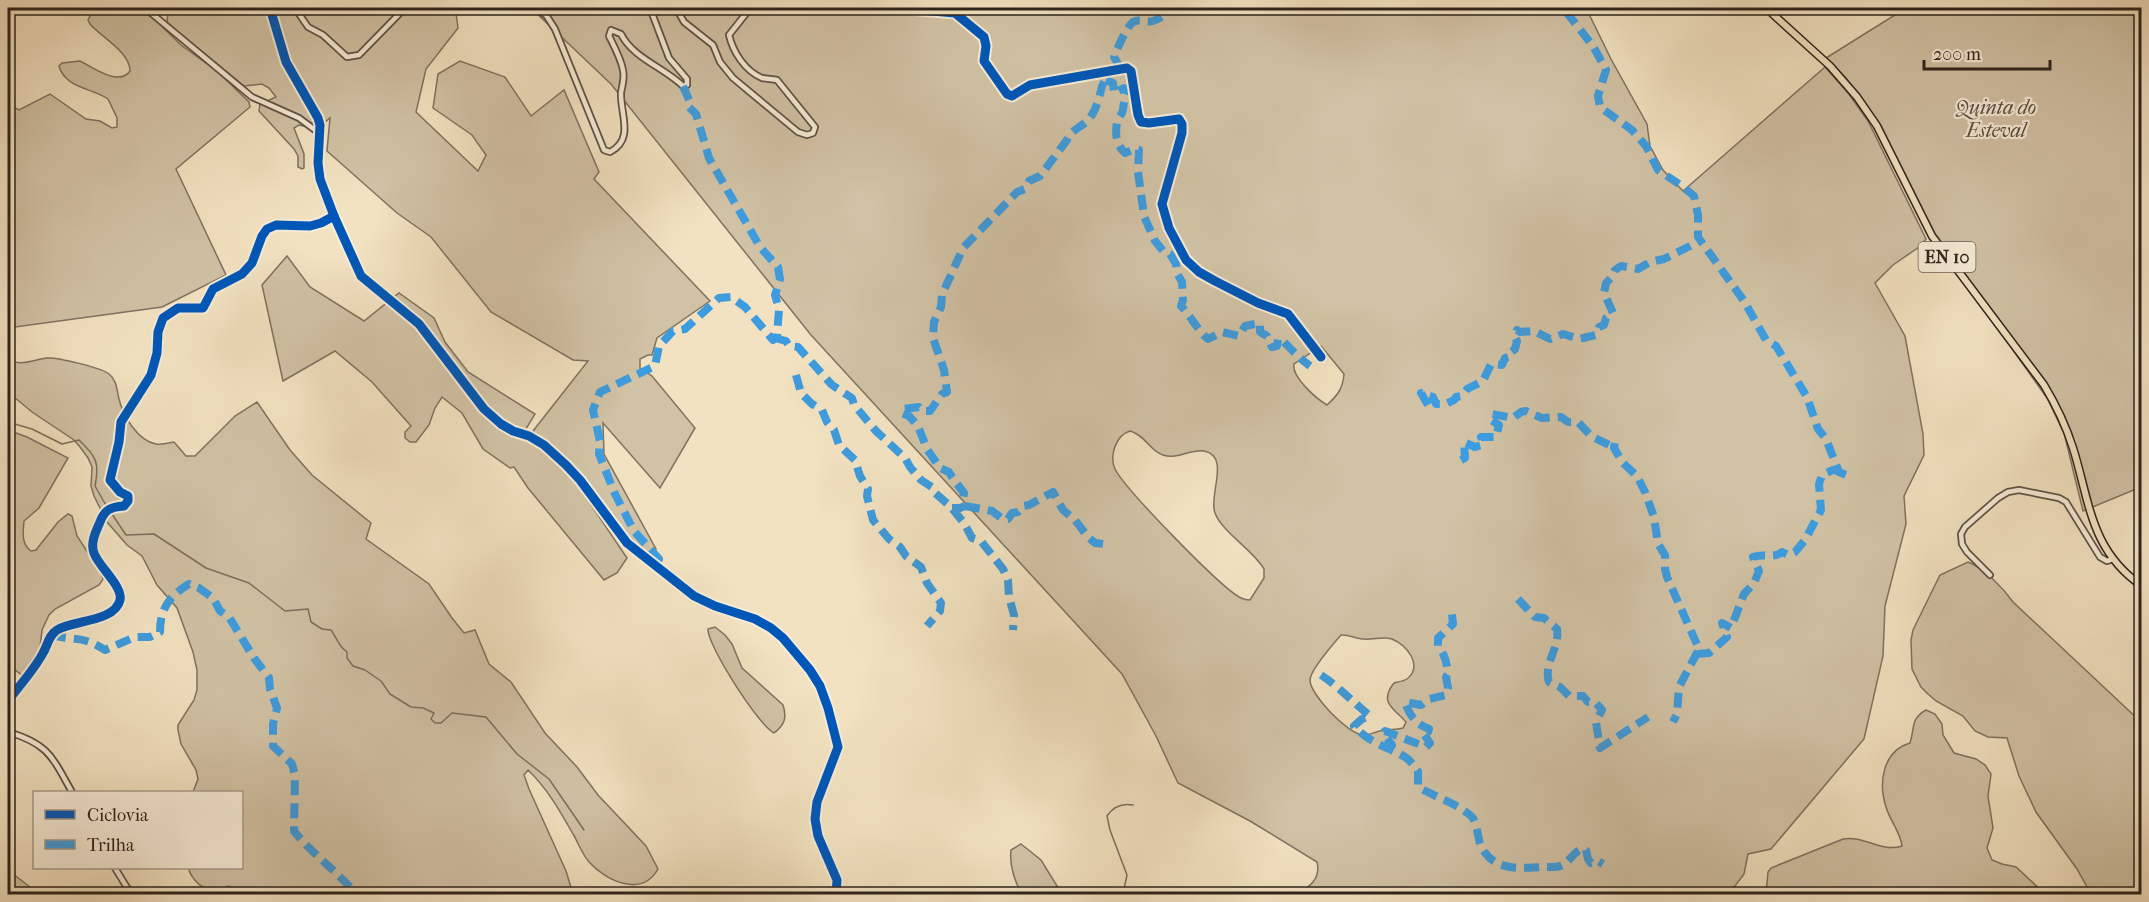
<svg xmlns="http://www.w3.org/2000/svg" width="2149" height="902" font-family="'IM FELL French Canon',serif">
  <rect width="100%" height="100%" fill="#f2e2c1"/>
  <filter id="stains"><feTurbulence type="fractalNoise" baseFrequency=".00333" numOctaves="4"/><feColorMatrix values="0 0 0 0 .2 0 0 0 0 .09 0 0 0 0 .02 0 0 0 .5 -.17"/></filter>
  <radialGradient id="worn" r=".72"><stop offset=".6" stop-color="#630" stop-opacity="0"/><stop offset="1" stop-color="#630" stop-opacity=".3"/></radialGradient>
  <g fill="#d1c2a5" stroke="#7f7260" stroke-width="1.5" fill-rule="evenodd">
    <path d="M94,8H143L181,45L217,71L249,102L250,107L176,169L226,275L162,307L8,328V104L19,110L50,94L86,119L100,121L112,128L117,127V118L108,99C92,88 65,88 59,66L62,63L80,61C92,67 119,87 130,71C130,52 101,37 90,24L88,20Z"/>
    <polygon points="164,8 266,8 277,51 314,120 308,127 299,125 294,128 304,154 304,168 302,169 298,167 298,156 294,149 259,111 260,104 276,97 269,88 262,84 244,86 167,23 168,10"/>
    <polygon points="273,8 468,8 456,13 458,28 426,69 416,112 478,171 486,155 472,135 433,108 438,74 460,61 505,77 531,116 564,90 599,172 594,179 710,301 657,338 652,355 648,355 640,359 640,368 652,376 695,428 660,488 603,423 604,454 656,549 650,561 533,431 588,361 573,360 491,312 431,237 397,213 327,151 330,118 325,122 314,101 283,48 282,36"/>
    <path d="M521,8H1586L1611,59L1647,124L1650,146L1663,170L1683,191L1825,67L1848,93L1868,121L1926,239L1922,245L1893,265L1875,283L1905,336L1923,434L1924,455L1904,496L1906,524L1885,606L1883,656L1864,739L1771,849L1748,854L1744,874L1729,894H1296C1310,887 1321,879 1317,862L1250,821L1178,783L1156,736L1122,674L811,335L611,84L534,11ZM1321,346L1344,374C1343,388 1338,395 1327,405C1317,399 1291,377 1294,364ZM1130,431C1145,435 1150,451 1163,455C1177,460 1190,449 1204,451C1231,456 1208,496 1215,513C1222,532 1253,550 1264,569V578L1250,600C1248,600 1243,599 1241,598C1222,589 1125,489 1115,469C1109,456 1116,435 1130,431ZM1341,635C1349,634 1356,639 1364,639C1373,640 1383,636 1392,639C1406,645 1424,665 1407,679C1404,681 1398,682 1394,683C1378,703 1395,709 1406,722L1403,728C1396,730 1388,729 1380,731C1374,732 1368,736 1363,735C1348,734 1310,695 1310,680C1310,671 1334,643 1341,635Z"/>
    <polygon points="1906,8 2141,8 2141,487 2083,511 2064,433 2047,398 1945,255 1861,97 1845,77 1826,58"/>
    <polygon points="287,256 310,287 364,321 399,293 434,318 445,342 468,372 535,414 524,432 573,478 627,558 617,573 604,580 528,488 514,467 510,468 483,449 462,413 442,397 435,408 429,425 416,442 410,442 405,438 405,432 411,426 372,382 335,351 283,381 262,285"/>
    <path d="M8,358C18,368 35,359 47,358C57,357 102,368 109,374C117,380 117,391 119,399C123,416 138,441 156,444C162,445 169,443 174,442L186,456H195L235,416L257,402L290,450L312,475L371,523L366,539L429,584L452,618L464,633L475,630L489,664L511,682L545,733L577,767L598,795L646,846L658,869C642,898 606,881 589,862C582,854 578,842 573,834C560,811 547,788 528,770L524,775L529,789L566,871L573,894H252L228,886C212,898 194,885 188,868H242V792H193L198,779L196,770L181,744L178,730V725L194,700L197,690V670L193,652L177,608L157,585L142,556L127,545L107,522L94,496L91,486L92,467L88,458L80,447L74,440L32,412L8,392Z"/>
    <path d="M8,430L27,437L68,458L39,508L24,521C23,532 21,544 31,551L36,550L58,522L68,514L72,516L77,536L102,574L103,579L99,585L55,609L49,615L42,630L40,648L22,675L8,665Z"/>
    <path d="M1968,562C1984,568 2003,588 2013,602L2141,722V894H2091L2077,869L2036,812L2019,776L2007,738L1988,737L1975,731L1963,716L1936,701L1928,694L1921,687L1912,669L1911,640L1913,630L1940,575Z"/>
    <path d="M715,627L725,635L732,644L742,668L783,705C787,717 785,725 774,733C759,726 707,645 708,629Z"/>
    <path d="M1926,710L1935,714L1942,724L1943,735L1954,753L1976,759L1985,765L1991,774L1988,796L1993,828L1987,848L1992,860L2002,864L2016,867L2045,894H1766L1768,872L1771,868L1843,839C1864,835 1881,853 1902,846C1900,831 1890,821 1886,807C1878,782 1883,751 1910,743C1915,728 1910,719 1926,710Z"/>
    <path d="M1021,844L1041,860L1062,894H1021C1015,880 1009,866 1011,850Z"/>
    <polygon points="8,870 39,894 8,894"/>
  </g>
  <g fill="none" stroke-linecap="round" stroke-linejoin="round">
    <g stroke="#7b6f5d" stroke-width="1.5">
      <path d="M8,422L32,429L62,444L79,440C96,456 100,463 95,486L107,507"/>
      <path d="M110,511L126,535L154,534L206,568L249,583L285,611L308,609L311,622L322,629L331,630C337,638 338,646 347,652V658L353,666L365,670L381,681L390,694L411,707L423,708L434,713L431,719L435,723H441L452,713L486,717L517,754L549,779L584,830"/>
      <path d="M1123,894L1127,875L1110,830L1107,816C1113,807 1122,803 1133,805"/>
    </g>
    <g stroke="#5e5345" stroke-width="8">
      <g id="minor">
        <polyline points="145,8 252,97 299,118 319,133"/>
        <polyline points="270,8 286,62 318,118 320,125 318,163 320,179 334,216 361,276 419,324 484,409 501,424 513,431 529,436 544,445 566,465 580,480 627,543 694,596 715,606 755,619 771,628 783,638 810,670 820,686 828,708 838,747 817,802 815,819 818,836 837,880 836,894"/>
        <polyline points="295,8 308,27 323,35 347,57 359,55 405,8"/>
        <polyline points="501,8 504,9 513,8"/>
        <path d="M534,8L546,15L555,29L604,150L610,152C635,139 620,114 621,93C622,85 625,79 623,70C621,59 614,46 609,36L611,30L621,34C633,58 663,67 683,86L687,85V79L669,58L650,8"/>
        <path d="M676,8L684,22L713,45L720,62L733,78L798,132L807,135L813,133L815,127L777,80C773,79 766,79 762,78C745,71 733,52 729,35L748,11L755,8"/>
        <polyline points="897,8 955,13 984,37 986,46 984,61 1007,94 1012,96 1030,85 1121,69 1127,68 1131,71 1138,115 1141,122 1149,123 1179,119 1182,124 1182,133 1162,204 1169,228 1186,260 1199,272 1215,281 1258,303 1288,314 1321,357"/>
        <polyline points="1990,575 1967,552 1962,544 1961,534 1965,527 1998,498 2008,492 2019,490 2059,498 2066,502 2100,557 2107,561 2113,559"/>
        <path d="M8,701C19,686 34,670 43,653C48,645 48,636 57,630C73,620 115,622 120,600C123,586 98,566 94,553C90,543 96,531 100,522C105,509 111,507 124,506L128,501V496L120,492L110,480L119,442L121,422L151,375L157,353L158,332L163,318L178,308H203L213,289L242,274L252,263L262,236L267,229L276,225L310,226L321,223L334,216"/>
        <path d="M8,732C49,744 52,757 72,792"/>
        <polyline points="115,868 131,894"/>
      </g>
    </g>
    <g stroke="#2d231c" stroke-width="9">
      <path id="major" d="M1766,8L1830,66L1857,97L1877,126L1932,236L2044,385C2056,405 2066,426 2073,448C2090,502 2090,550 2142,586"/>
    </g>
    <use href="#minor" stroke="#f7ecd7" stroke-width="4.5"/>
    <use href="#major" stroke="#f2e2c1" stroke-width="6"/>
    <g stroke="#3d9cdf" stroke-width="8" stroke-dasharray="15 8" stroke-linecap="butt">
      <polyline points="1543,8 1567,13 1593,46 1606,70 1598,96 1600,107 1632,130 1646,146 1658,170 1682,186 1694,196 1698,215 1698,237 1744,301 1766,340 1776,346 1807,397 1818,429 1826,439 1839,472 1846,475"/>
      <path d="M1121,69L1114,57C1117,49 1127,26 1133,22C1140,18 1146,23 1153,21C1159,19 1169,13 1173,8"/>
      <path d="M1106,80L1113,83L1114,93L1124,88L1128,90C1125,97 1124,101 1123,109C1123,114 1118,117 1117,122C1115,134 1116,145 1125,153L1135,149L1139,150L1138,172L1144,216L1155,241L1164,252L1170,254L1176,264L1177,273L1182,282L1183,300L1181,306C1191,316 1197,330 1208,339L1222,332L1239,336L1245,326L1260,323V332L1267,336L1272,347L1277,346L1278,339H1281C1291,349 1299,358 1310,366"/>
      <polyline points="775,338 786,341 789,346 798,347 832,385 852,398 854,405 876,431 905,458 910,467 921,480 932,487 935,493 950,506 964,523 972,538 981,541 1003,569 1008,580 1009,597 1014,615 1013,630"/>
      <polyline points="796,375 801,393 812,404 822,410 827,422 834,430 839,445 855,460 860,476 868,489 867,496 873,520 889,539 900,547 906,556 921,567 927,583 941,603 940,611 927,626"/>
      <polyline points="1428,405 1421,393 1433,397 1436,404 1446,404 1454,400 1456,397 1462,396 1467,389 1483,381 1491,364 1502,365 1505,358 1511,356 1511,352 1515,349 1517,341 1515,337 1517,330 1520,332 1534,331 1550,339 1563,334 1579,339 1596,335 1599,327 1604,325 1606,318 1613,313 1604,293 1606,283 1612,277 1615,270 1621,266 1638,269 1650,262 1664,259 1700,241"/>
      <polyline points="1461,460 1465,458 1464,442 1475,447 1482,445 1483,441 1481,437 1496,437 1499,425 1491,420 1492,414 1513,418 1521,412 1526,411 1542,418 1561,417 1568,422 1578,422 1591,436 1609,445 1615,442 1614,448 1623,463 1637,476 1645,492 1654,517 1658,544 1665,555 1665,569 1667,577 1699,649 1679,687 1677,714 1673,722"/>
      <polyline points="965,506 992,511 1004,520 1008,519 1012,513 1018,512 1023,506 1029,505 1053,492 1063,510 1075,520 1088,537 1095,543 1104,544"/>
      <path d="M952,508H960L965,506L963,499L964,493L952,477L949,472L940,468L927,449L918,426L909,416L902,413V409L919,407L923,411H930L942,394L947,392L944,370L933,338L934,322L941,307L942,295L963,248L1017,192L1025,189L1029,181L1040,176L1067,140C1070,130 1081,128 1088,120C1095,113 1099,99 1101,90C1102,84 1107,77 1109,72"/>
      <polyline points="658,561 659,559 634,531 615,494 599,454 600,441 593,410 600,392 655,366 659,346 673,331 685,329 719,298 731,297 745,307 773,340 777,336 779,309 775,295 780,279 778,267 760,247 709,158 696,114 689,107 690,102 683,86"/>
      <path d="M1518,599L1535,617L1544,618L1557,629C1560,647 1543,665 1549,682L1560,687L1569,696H1583L1588,702H1595L1602,710L1596,722L1600,748L1648,717"/>
      <path d="M51,635C74,641 82,635 105,650L135,637H150L160,632C160,609 169,596 189,584L199,588L213,598L220,611L229,617L254,658L269,678L270,689L277,708L273,724V746L292,764L295,775L294,831C312,854 337,871 356,894"/>
      <path d="M1697,654L1709,653L1727,637L1722,623L1731,628L1744,594L1754,583L1759,571L1753,557C1763,553 1774,559 1782,552L1788,555L1795,552L1805,540L1821,510L1819,484L1822,475L1833,470L1839,471"/>
      <path d="M1321,675C1338,686 1354,703 1370,716L1362,719L1354,726C1369,743 1386,746 1405,757C1410,760 1414,766 1418,771V786L1420,788C1436,797 1460,805 1472,817C1478,824 1477,839 1482,848C1495,872 1521,868 1544,867C1550,867 1557,868 1563,865C1571,860 1574,851 1584,848L1586,850L1588,859L1591,863L1598,861L1603,864"/>
      <path d="M1385,746L1392,745L1383,733L1385,731L1426,747L1430,743L1423,733L1424,731L1428,732L1429,729C1416,724 1409,715 1405,702L1421,705L1429,699L1446,695L1448,688L1446,677L1448,674C1447,664 1445,654 1438,646V638L1453,624L1452,614"/>
    </g>
    <g stroke="#f7ecd7" stroke-width="13">
      <g id="cycleway">
        <polyline points="270,8 286,62 318,118 320,125 318,163 320,179 334,216 361,276 419,324 484,409 501,424 513,431 529,436 544,445 566,465 580,480 627,543 694,596 715,606 755,619 771,628 783,638 810,670 820,686 828,708 838,747 817,802 815,819 818,836 837,880 836,894"/>
        <polyline points="897,8 955,13 984,37 986,46 984,61 1007,94 1012,96 1030,85 1121,69 1127,68 1131,71 1138,115 1141,122 1149,123 1179,119 1182,124 1182,133 1162,204 1169,228 1186,260 1199,272 1215,281 1258,303 1288,314 1321,357"/>
        <path d="M8,701C19,686 34,670 43,653C48,645 48,636 57,630C73,620 115,622 120,600C123,586 98,566 94,553C90,543 96,531 100,522C105,509 111,507 124,506L128,501V496L120,492L110,480L119,442L121,422L151,375L157,353L158,332L163,318L178,308H203L213,289L242,274L252,263L262,236L267,229L276,225L310,226L321,223L334,216"/>
      </g>
    </g>
    <use href="#cycleway" stroke="#0057b8" stroke-width="9"/>
  </g>
  <g text-anchor="middle" dominant-baseline="central" stroke-width="4.5" stroke-linejoin="round" paint-order="stroke">
    <rect fill="#f7ecd7" stroke="#6a5f54" stroke-width="1.5" x="1918.5" y="242" width="57" height="30" rx="4.5"/>
    <g font-size="18" font-weight="bold" fill="#2d231c">
      <text x="1947" y="257">EN 10</text>
    </g>
    <g font-size="20" font-style="italic" fill="#564b3e" stroke="#f7ecd7">
      <text x="1996" y="107">Quinta do<tspan x="1996" dy="23">Esteval</tspan></text>
    </g>
  </g>
  <rect width="2149" height="902" fill="none" stroke="#f2e2c1" stroke-width="30"/>
  <rect x="9" y="9" width="2131" height="884" fill="none" stroke="#2d231c" stroke-width="3"/>
  <rect x="15" y="15" width="2119" height="872" fill="none" stroke="#2d231c" stroke-width="1.5"/>
  <rect x="33" y="791" width="210" height="78" fill="#f7ecd7" stroke="#a69c8c" stroke-width="1.5"/>
  <rect x="45" y="810" width="30" height="9" fill="#0057b8" stroke="#a69c8c" stroke-width="1.5"/>
  <text x="87" y="821" font-size="18" fill="#2d231c">Ciclovia</text>
  <rect x="45" y="840" width="30" height="9" fill="#3d9cdf" stroke="#a69c8c" stroke-width="1.5"/>
  <text x="87" y="851" font-size="18" fill="#2d231c">Trilha</text>
  <path d="M1924 60v9h126v-9" fill="none" stroke="#2d231c" stroke-width="3"/>
  <text x="1933" y="60" font-size="18" fill="#2d231c" stroke="#f7ecd7" stroke-width="4.5" paint-order="stroke">200 m</text>
  <rect width="100%" height="100%" filter="url(#stains)"/>
  <rect width="100%" height="100%" fill="url(#worn)"/>
</svg>
